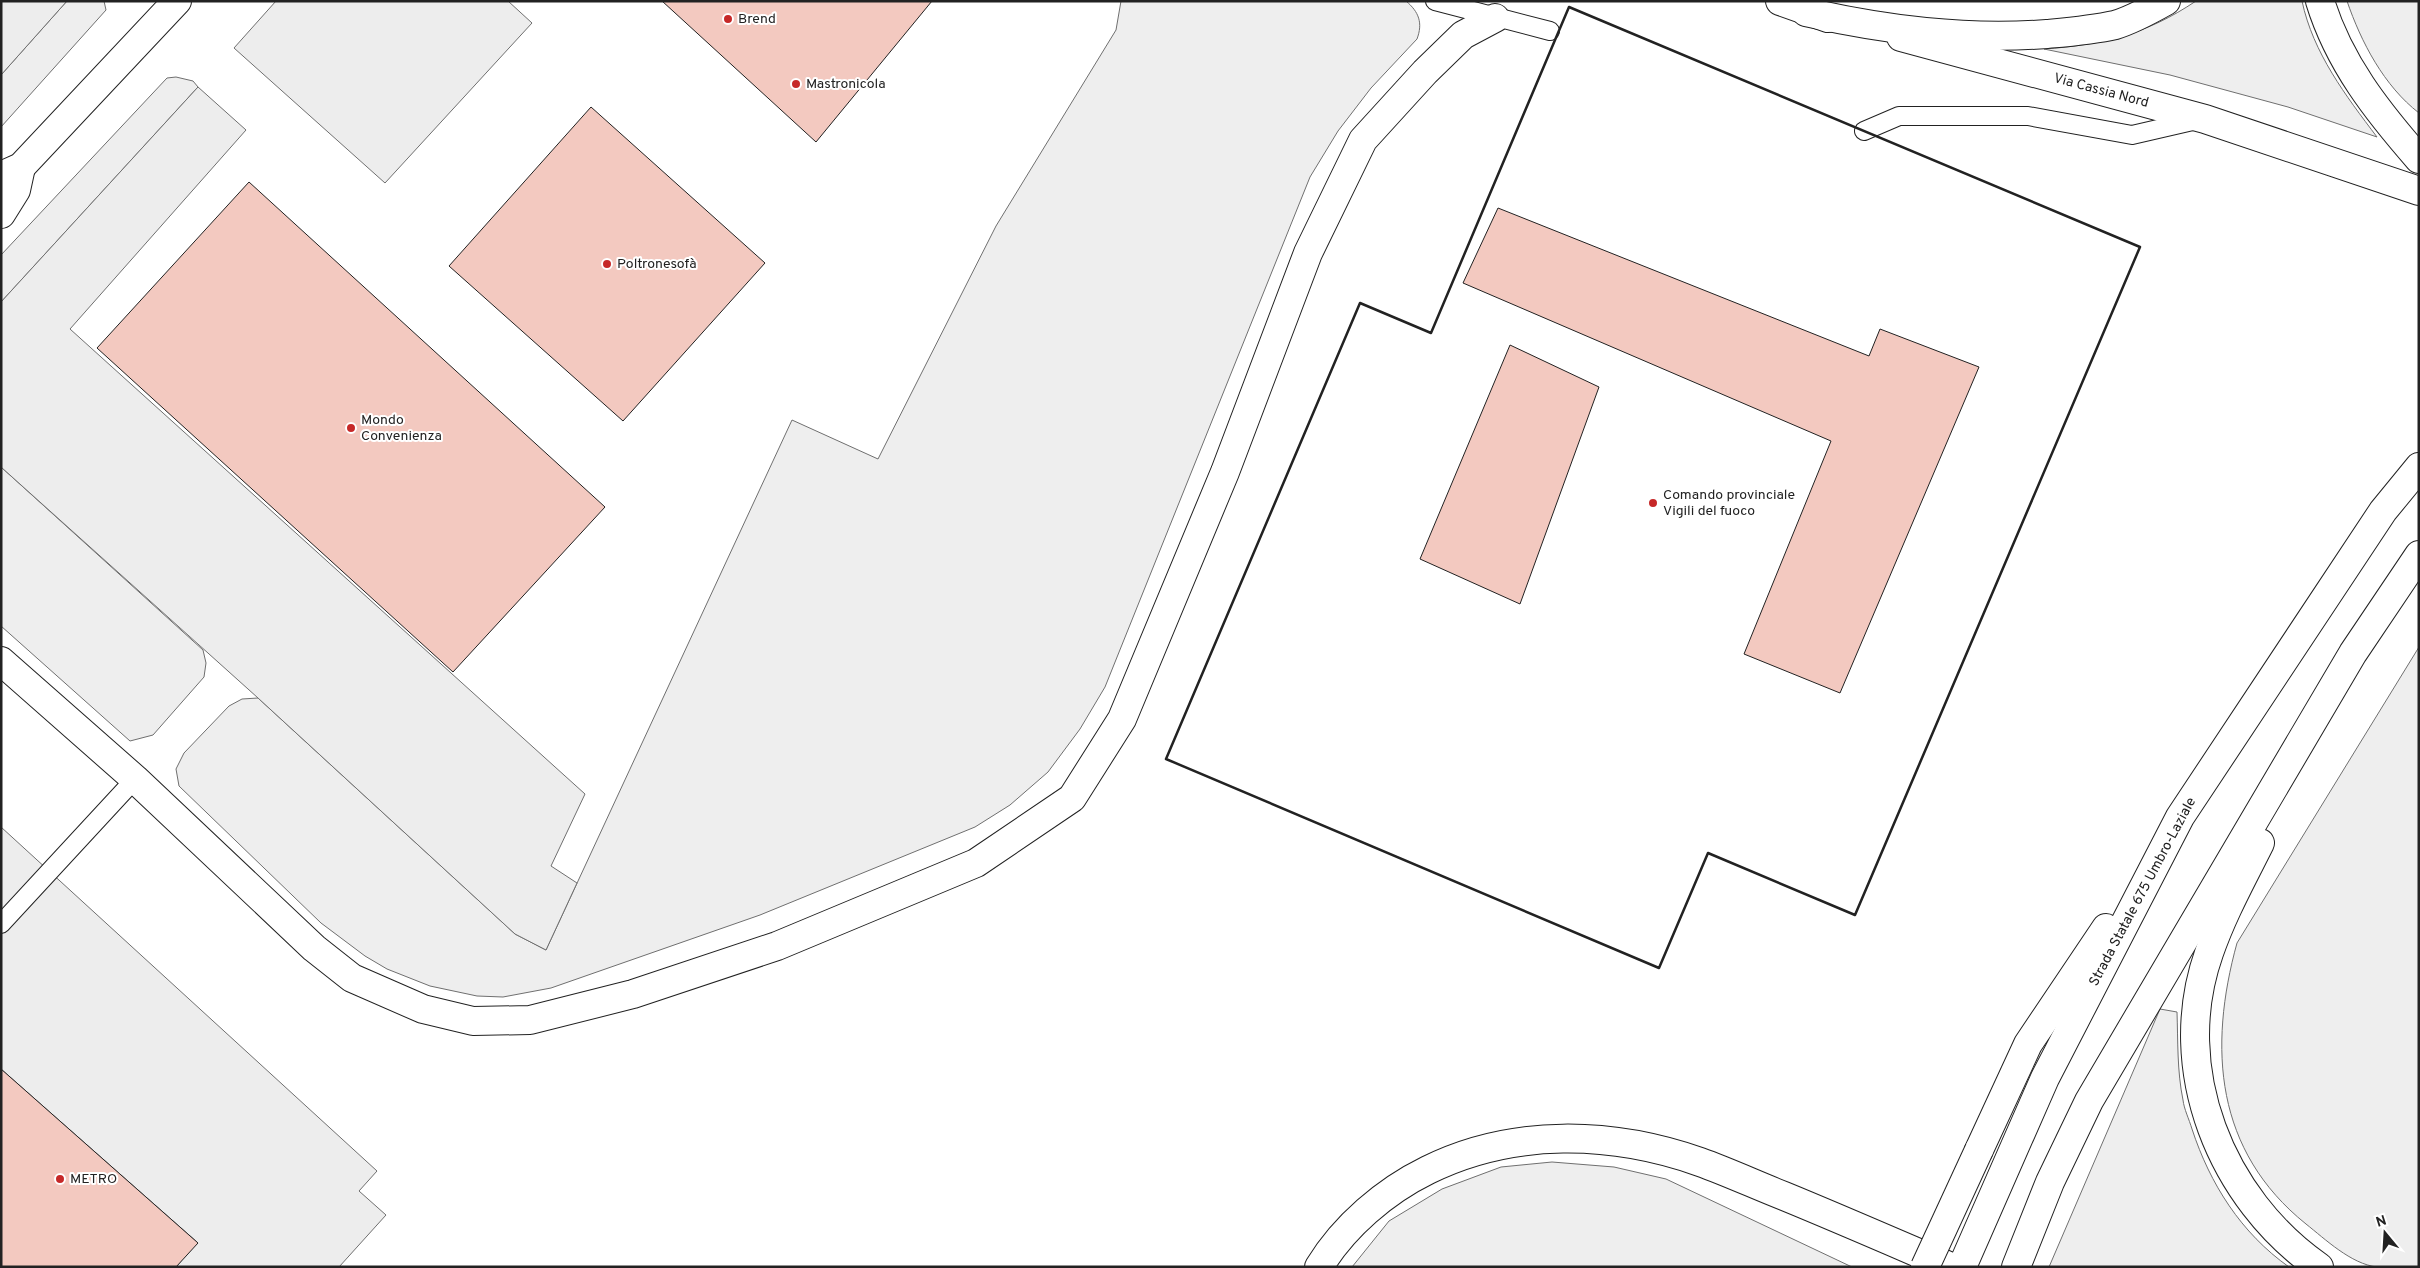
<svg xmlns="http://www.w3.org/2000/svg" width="2420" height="1268" font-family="Overpass,sans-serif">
  <rect width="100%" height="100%" fill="#fff"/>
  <g fill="#eee" stroke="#6f6f6f">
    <polygon points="67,1 104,1 106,10 1,127 1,75"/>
    <path d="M1121,1H1406C1419,12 1423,23 1417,39L1371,88L1338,131L1310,177L1105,687L1080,729L1048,772L1010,805L975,827L760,915L551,988L503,997L477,996L430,986L387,969L365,956L321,923L179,786L176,769L184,753L229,706L242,699L258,698L515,934L546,950L792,420L878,459L996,226L1116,30Z"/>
    <path d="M2196,1H2302C2313,53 2346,96 2377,137L2288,107L2170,75L2044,49C2102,45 2147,34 2196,1Z"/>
    <path d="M2347,1H2419V113C2384,86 2361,42 2347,1Z"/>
    <polygon points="176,77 193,81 198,87 1,302 1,255 167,78"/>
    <polygon points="1,467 203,650 206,663 204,677 153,735 130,741 1,626"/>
    <path d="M2419,647V1267C2405,1267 2390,1268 2377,1267C2351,1264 2325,1239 2306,1224C2215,1151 2208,1048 2237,943Z"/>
    <path d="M2160,1009L2177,1012C2178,1041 2177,1071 2183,1100C2184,1109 2189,1119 2192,1129C2210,1184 2241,1233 2289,1267H2049Z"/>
    <polygon points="1552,1162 1614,1167 1666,1179 1852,1267 1352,1267 1389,1221 1442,1189 1501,1167"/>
  </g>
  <g fill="#ededed" stroke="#6f6f6f">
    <polygon points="1,1 67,1 1,75"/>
    <polygon points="276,1 508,1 532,23 385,183 234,48"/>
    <polygon points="198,87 246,130 70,329 585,794 551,866 577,883 546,950 515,934 258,698 1,467 1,302"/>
    <polygon points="1,827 377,1171 359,1191 386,1215 339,1267 176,1267 197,1242 1,1069"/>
  </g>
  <g fill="#f3c9c0" stroke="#222">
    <polygon points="662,1 932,1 816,142"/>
    <polygon points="591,107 765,263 623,421 449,266"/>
    <polygon points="249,182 605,507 453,672 97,348"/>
    <polygon points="1498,208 1869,356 1880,329 1979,367 1840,693 1744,654 1831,441 1463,283"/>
    <polygon points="1510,345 1599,387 1520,604 1420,559"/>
    <polygon points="1,1069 198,1243 176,1267 1,1267"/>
  </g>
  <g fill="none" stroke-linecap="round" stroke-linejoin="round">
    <g stroke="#222" stroke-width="20">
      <g id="lane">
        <polyline points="1435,1 1550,31"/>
        <polyline points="1864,131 1899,116 2028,116 2132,135 2197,120"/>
        <polyline points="1,924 135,779"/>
      </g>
    </g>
    <g stroke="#222" stroke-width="30">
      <g id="street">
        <polyline points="1,176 21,167 177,1"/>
        <polyline points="1,214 16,190 21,167"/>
        <polyline points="1,661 135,779 314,948 352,978 423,1009 473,1021 530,1020 633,994 777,946 976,863 1072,798 1122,719 1225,472 1308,253 1363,140 1425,72 1463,35 1495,18"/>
      </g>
    </g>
    <g stroke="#222" stroke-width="30">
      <g id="primary">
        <polyline points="1780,1 1828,18"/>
        <polyline points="1901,37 2205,119 2419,191"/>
      </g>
    </g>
    <g stroke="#222" stroke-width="30">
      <g id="highway">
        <path d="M2320,1C2339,63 2377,111 2419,159"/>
        <path d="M1806,12C1886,30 1964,40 2047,34C2069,32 2093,30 2115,25C2132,20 2150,10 2166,1"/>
        <path d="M2260,843C2242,879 2222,915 2209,953C2168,1069 2221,1199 2319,1267"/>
        <polyline points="1979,1150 2028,1044 2106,928"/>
        <path d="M1319,1267C1344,1226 1385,1191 1428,1170C1513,1128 1612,1131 1700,1162C1728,1172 1756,1185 1784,1196C1840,1219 1895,1243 1951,1267"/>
        <polyline points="1962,1267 2045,1078 2180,817 2383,511 2419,467"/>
        <polyline points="2016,1267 2050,1182 2089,1101 2353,653 2419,555"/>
      </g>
    </g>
    <use href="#lane" stroke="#fff" stroke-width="18"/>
    <use href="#street" stroke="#fff" stroke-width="28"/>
    <use href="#primary" stroke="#fff" stroke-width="28"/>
    <use href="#highway" stroke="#fff" stroke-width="28"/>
    <g stroke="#222" stroke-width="30" stroke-linecap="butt">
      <polyline id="highway-bridge" points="1925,1267 1979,1150"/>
    </g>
    <use href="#highway-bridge" stroke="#fff" stroke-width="28"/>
    <polygon stroke="#222" stroke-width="2.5" points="1569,7 2140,247 1855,915 1708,853 1659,968 1166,759 1360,303 1431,333"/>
  </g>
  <g fill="#c62828" stroke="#fff" stroke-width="2">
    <circle cx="728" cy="19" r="5"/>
    <circle cx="796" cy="84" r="5"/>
    <circle cx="607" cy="264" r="5"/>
    <circle cx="351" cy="428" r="5"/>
    <circle cx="1653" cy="503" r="5"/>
    <circle cx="60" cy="1179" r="5"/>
  </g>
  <g text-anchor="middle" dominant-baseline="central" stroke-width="4" stroke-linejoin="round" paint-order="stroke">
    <g font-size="14" fill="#222" stroke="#fff" text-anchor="start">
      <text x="738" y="19">Brend</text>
      <text x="806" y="84">Mastronicola</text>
      <text x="617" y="264">Poltronesofà</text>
      <text x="361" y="420">Mondo<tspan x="361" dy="16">Convenienza</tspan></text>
      <text x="1663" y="495">Comando provinciale<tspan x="1663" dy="16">Vigili del fuoco</tspan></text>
      <text x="70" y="1179">METRO</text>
    </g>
    <g font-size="14" fill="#222" stroke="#fff">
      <text transform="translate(2101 91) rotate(15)">Via Cassia Nord</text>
      <text transform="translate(2143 892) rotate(-62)">Strada Statale 675 Umbro-Laziale</text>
    </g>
  </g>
  <rect width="2420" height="1268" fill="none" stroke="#222222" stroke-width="5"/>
  <g transform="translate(2385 1233) rotate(342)" stroke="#ffffff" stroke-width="4" paint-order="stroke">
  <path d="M0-4L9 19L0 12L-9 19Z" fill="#222222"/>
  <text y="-8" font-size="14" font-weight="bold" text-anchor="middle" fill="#222222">N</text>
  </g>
</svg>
